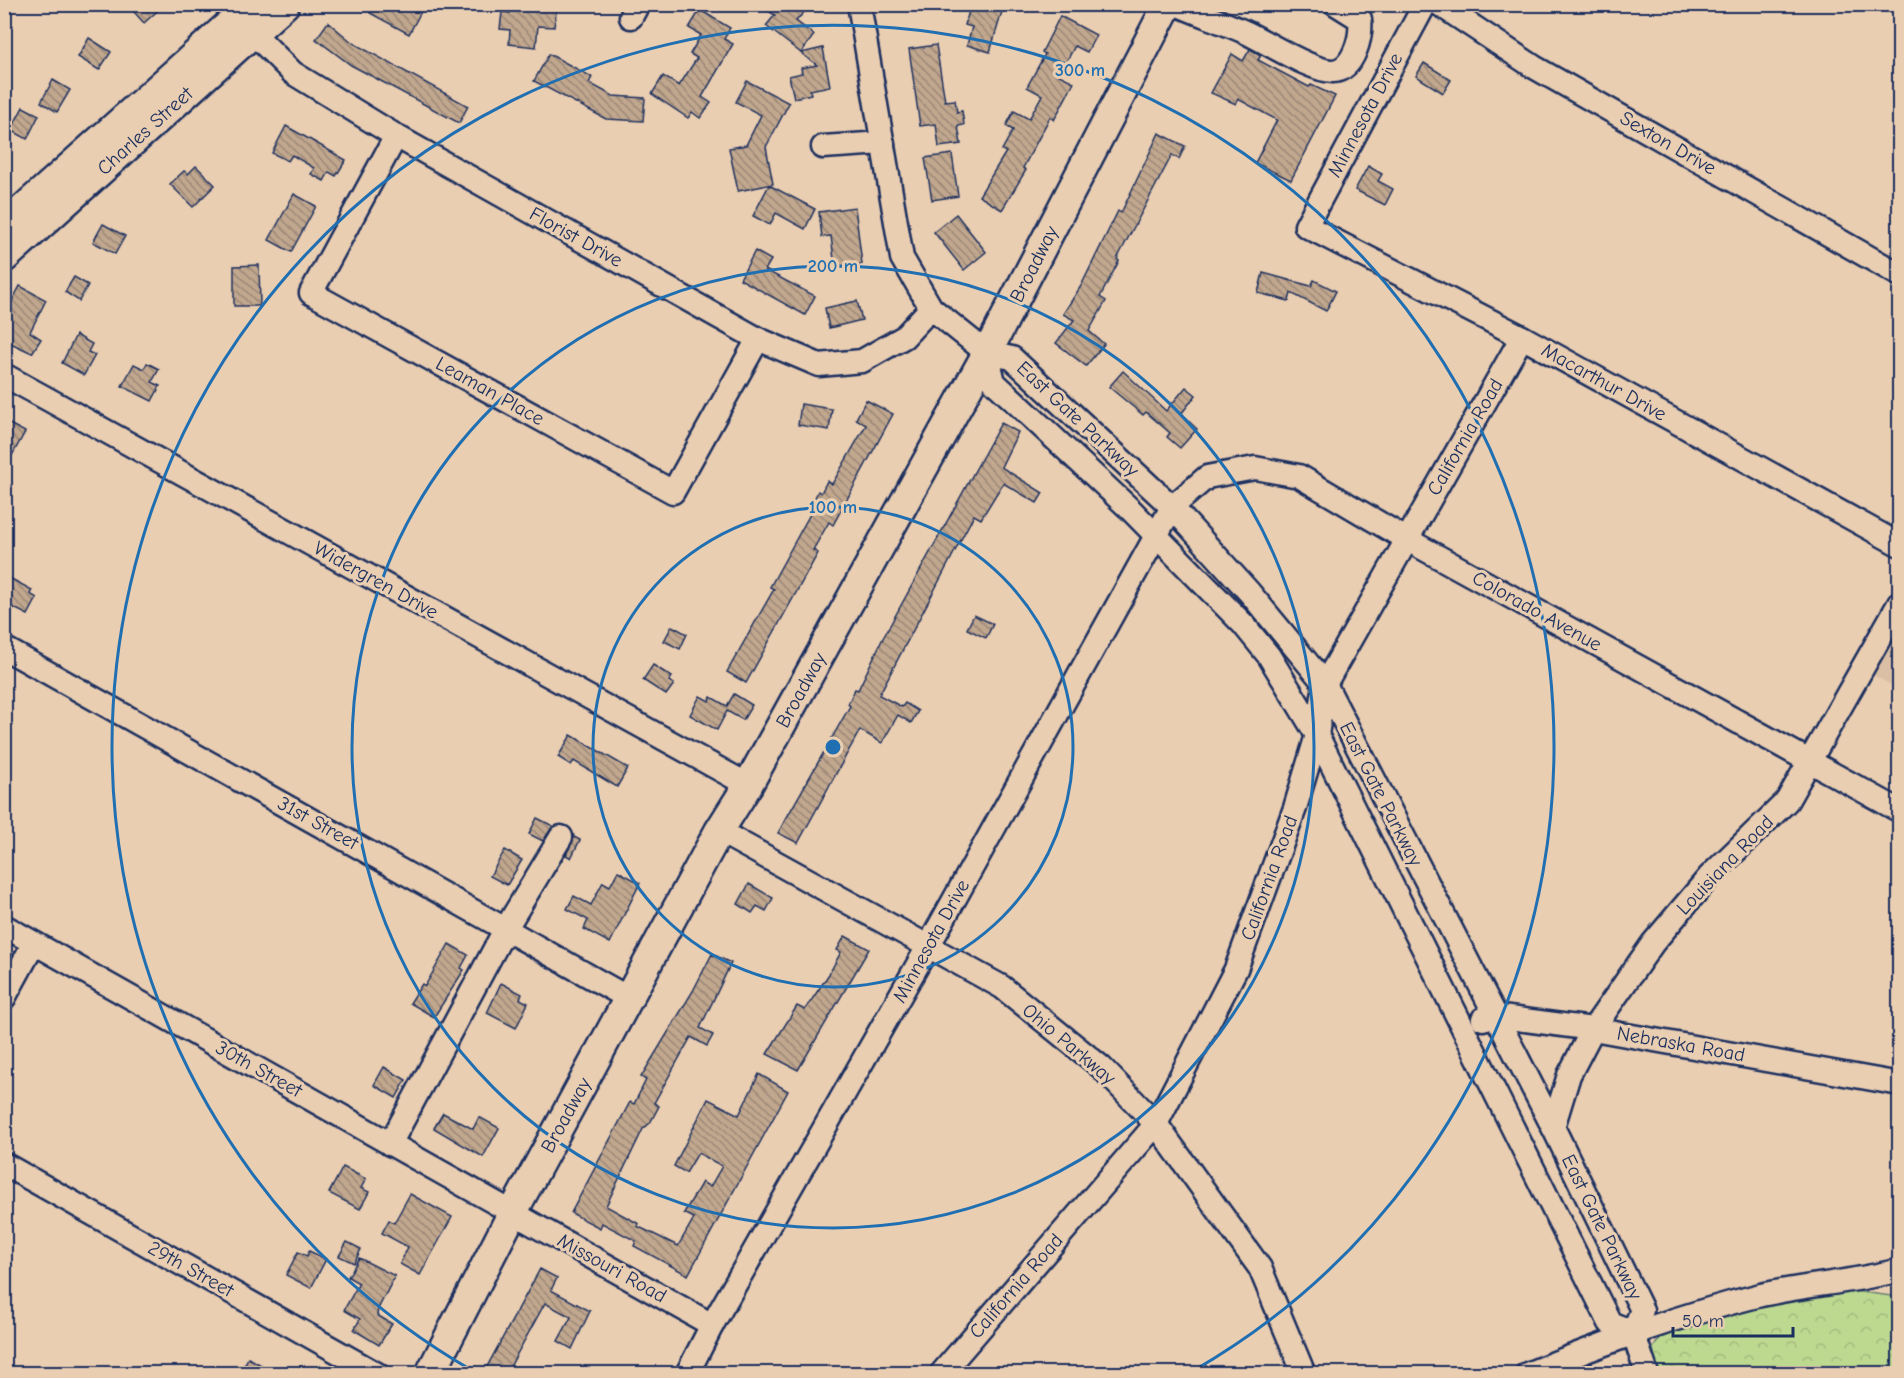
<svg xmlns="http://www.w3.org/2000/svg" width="1904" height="1378" font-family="'Comic Neue',sans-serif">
  <defs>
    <pattern id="park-crowns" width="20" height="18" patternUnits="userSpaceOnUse" patternTransform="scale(1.5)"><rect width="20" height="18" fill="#bdd88f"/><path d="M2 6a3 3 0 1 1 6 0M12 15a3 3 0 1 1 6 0" fill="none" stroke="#a2ba7e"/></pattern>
    <pattern id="building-back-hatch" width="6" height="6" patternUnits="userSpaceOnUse" patternTransform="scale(1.5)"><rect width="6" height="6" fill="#c1a78e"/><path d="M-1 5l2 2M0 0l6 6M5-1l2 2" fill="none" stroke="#9c8877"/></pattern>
  </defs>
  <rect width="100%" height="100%" fill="#eaceb1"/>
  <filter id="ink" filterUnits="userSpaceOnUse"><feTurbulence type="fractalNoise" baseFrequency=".0167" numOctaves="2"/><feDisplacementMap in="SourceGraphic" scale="12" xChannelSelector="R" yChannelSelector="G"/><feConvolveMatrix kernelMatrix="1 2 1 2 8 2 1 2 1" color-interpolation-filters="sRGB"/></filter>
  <g filter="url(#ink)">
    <polygon fill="#dabfa5" points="1899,620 1899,689 1869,673"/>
    <polygon fill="url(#park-crowns)" stroke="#6c8476" stroke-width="1.5" points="1853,1291 1899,1297 1899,1373 1658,1373 1653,1348 1663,1334 1785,1300"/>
    <g fill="url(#building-back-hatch)" stroke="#1b2f5e" stroke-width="1.5">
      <polygon points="127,4 165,4 144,23"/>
      <polygon points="375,4 425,4 409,34 370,13"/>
      <polygon points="511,4 557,6 554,27 538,26 536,47 509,44 510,30 500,29 502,12 510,13"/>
      <polygon points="757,4 797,4 805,11 796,21 814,35 801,53 766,26 775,15"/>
      <polygon points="971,4 993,4 1003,8 990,52 967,45 972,27 965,25"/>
      <polygon points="700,10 730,28 724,39 733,44 702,97 711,103 700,118 692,112 688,118 652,94 663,76 679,86 697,58 690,54 701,35 689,28"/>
      <polygon points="1060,16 1096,35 1087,52 1075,46 1059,75 1074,82 1054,120 1050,117 1023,168 1026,170 1002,210 979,196 1006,152 1002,150 1013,130 1006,126 1014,111 1029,119 1042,95 1027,87 1045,54 1042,52"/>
      <polygon points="328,22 353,43 468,106 459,123 351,65 316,39"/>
      <polygon points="89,38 111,52 99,70 78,57"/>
      <polygon points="936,45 945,101 955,100 957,112 962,111 964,125 958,126 961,144 939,147 936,124 920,126 909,49"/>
      <polygon points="823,48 830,86 810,90 811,94 794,98 789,76 802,73 801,68 817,65 801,53"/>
      <polygon points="1250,49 1261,55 1258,60 1309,87 1311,85 1335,96 1291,180 1255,163 1277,120 1238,99 1236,104 1211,93 1232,54 1243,61"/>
      <polygon points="549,54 592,77 589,83 613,96 645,98 643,121 606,119 534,81"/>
      <polygon points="1424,63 1451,80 1443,93 1416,76"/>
      <polygon points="53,80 70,90 57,112 41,102"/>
      <polygon points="747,81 789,103 766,147 773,184 738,191 729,148 746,145 761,115 736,102"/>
      <polygon points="23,107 39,115 27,139 11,130"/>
      <polygon points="286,126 346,160 336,176 329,172 324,181 311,174 314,168 292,155 288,161 272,153"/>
      <polygon points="1159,133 1185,146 1179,159 1172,155 1117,259 1119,261 1100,297 1106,301 1089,331 1104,344 1086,366 1056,343 1074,320 1063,314 1081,286 1118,211 1121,213"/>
      <polygon points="952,154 958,196 932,200 925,158"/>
      <polygon points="196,166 215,185 193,207 170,184 184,171 188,174"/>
      <polygon points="1368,166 1382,174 1378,181 1393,189 1385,205 1355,190"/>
      <polygon points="769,185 815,209 805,229 776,213 770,225 753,216"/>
      <polygon points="294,194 316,206 291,252 269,240"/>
      <polygon points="855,207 862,264 835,267 831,236 822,237 819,212"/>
      <polygon points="956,214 986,252 964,270 934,232"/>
      <polygon points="103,224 125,236 115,254 93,242"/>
      <polygon points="755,251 771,260 765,270 815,296 805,315 740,279"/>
      <polygon points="259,265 260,306 234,306 234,266"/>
      <polygon points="1263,273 1311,286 1314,280 1336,291 1326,311 1291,293 1289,301 1258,293"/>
      <polygon points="74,277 88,285 79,301 65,292"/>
      <polygon points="20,286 46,300 30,332 41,339 32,353 4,340 4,316"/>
      <polygon points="857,301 862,320 829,328 825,308"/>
      <polygon points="76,335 92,344 88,352 95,355 84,375 62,363"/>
      <polygon points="147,363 159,369 152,382 160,386 152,401 122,386 134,364 144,369"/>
      <polygon points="1123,371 1166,411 1186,387 1196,395 1181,414 1197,429 1180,448 1167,437 1170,433 1146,412 1143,415 1109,387"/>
      <polygon points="866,400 893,414 833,525 829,522 813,550 818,553 746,683 727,672 774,589 770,587 815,505 812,504 818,491 821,493 827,481 832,484 866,425 856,419"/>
      <polygon points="801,404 832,409 829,430 798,425"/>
      <polygon points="4,421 25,432 4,470"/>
      <polygon points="1001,423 1018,432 1001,467 1043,493 1037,503 1003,483 981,519 974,515 879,695 902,707 905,703 918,711 911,723 898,715 882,743 860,730 798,843 778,833 850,706 848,704 855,689 858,690 882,640"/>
      <polygon points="4,575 32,590 30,594 37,598 28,615 4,603"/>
      <polygon points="974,615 993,624 986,638 967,629"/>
      <polygon points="672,626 687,634 680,649 664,641"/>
      <polygon points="653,665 672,677 669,681 674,684 666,695 643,680"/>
      <polygon points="734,694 752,705 743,720 727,711 717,730 690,715 700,696 709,701 711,697 727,706"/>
      <polygon points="571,735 628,768 617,787 574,761 571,765 558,757"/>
      <polygon points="537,818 553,826 543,841 529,834"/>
      <polygon points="574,837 580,840 571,858 566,855"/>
      <polygon points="505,850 522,860 507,885 490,876"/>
      <polygon points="618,871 640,883 610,943 584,929 588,920 567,909 574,896 591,905 603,882 610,886"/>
      <polygon points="749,884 773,898 766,911 757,906 752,913 738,904"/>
      <polygon points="845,936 869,949 798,1070 767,1054 797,1006 805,1010 829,974 841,952 837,950"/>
      <polygon points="449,944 468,955 461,968 464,970 434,1017 410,1003 422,984 425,986"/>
      <polygon points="712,954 731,963 700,1028 713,1035 707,1046 691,1037 654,1103 659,1106 650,1123 643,1129 606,1206 639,1224 637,1226 678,1246 694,1218 684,1213 702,1182 710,1187 722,1166 698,1153 686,1173 674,1166 708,1099 739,1115 759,1074 788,1091 688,1275 634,1246 636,1241 602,1223 600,1228 571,1213 630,1102 634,1104 646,1080 641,1077 693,991"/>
      <polygon points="501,983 522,994 520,999 528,1003 516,1028 487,1013"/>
      <polygon points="384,1067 406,1080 396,1098 374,1085"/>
      <polygon points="443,1113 473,1129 479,1117 499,1128 483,1157 434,1128"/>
      <polygon points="343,1167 366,1179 361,1188 369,1192 360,1209 329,1193"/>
      <polygon points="410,1194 452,1217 420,1275 400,1264 408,1247 382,1233 389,1220 394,1223"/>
      <polygon points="347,1242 361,1249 354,1263 339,1256"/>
      <polygon points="309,1251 326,1259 311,1288 286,1275 298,1252 307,1256"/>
      <polygon points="359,1258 395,1276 378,1309 377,1315 392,1324 379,1345 354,1330 360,1319 344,1310 359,1283 348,1277"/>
      <polygon points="540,1269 557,1278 551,1290 590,1311 572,1349 558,1341 571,1317 545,1303 506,1374 483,1374"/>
      <polygon points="248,1358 278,1374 240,1374"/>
    </g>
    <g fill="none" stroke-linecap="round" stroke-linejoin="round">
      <g stroke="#1b2f5e" stroke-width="27">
        <g id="minor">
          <polyline points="859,4 902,258 931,308 987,353 1012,358 1172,507 1249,592 1325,684 1553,1127 1642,1310 1633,1332 1647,1374"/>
          <path d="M1176,4C1199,14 1222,22 1245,32C1265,41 1313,72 1333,71C1354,70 1362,36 1360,19L1336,4"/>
          <polyline points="1425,4 1306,226 1522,337 1900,545"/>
          <polyline points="1439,4 1534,67 1900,275"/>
          <polyline points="631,17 638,4"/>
          <polyline points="242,22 293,73 396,136 758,339 819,365 862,361 904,337 931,308"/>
          <polyline points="396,136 311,293 673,492 758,339"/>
          <polyline points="823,147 883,143"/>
          <polyline points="987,353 994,382 1131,510 1243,624 1269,656 1317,735 1610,1323 1633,1332"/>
          <polyline points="4,375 748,785"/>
          <polyline points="4,648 630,999"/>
          <polyline points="719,831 1002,987 1101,1067 1156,1124 1260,1268 1304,1374"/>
          <polyline points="4,926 712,1325"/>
          <polyline points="4,998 34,943"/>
          <polyline points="1483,1019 1494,1016 1593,1029 1900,1084"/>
          <polyline points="1553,1127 1569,1075 1593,1029 1653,943 1709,877 1787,801 1900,602"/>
          <polyline points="390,1144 506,928 561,837"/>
          <polyline points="4,1164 377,1374"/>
          <polyline points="687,1374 712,1325 929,945 1172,507 1207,477 1255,468 1299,476 1406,539 1900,811"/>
          <polyline points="941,1374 1156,1124 1236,969 1295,808 1317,735 1325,684 1522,337"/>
          <path d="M1527,1374C1604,1343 1680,1315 1761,1295C1806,1285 1854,1282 1900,1270"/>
        </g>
      </g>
      <g stroke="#1b2f5e" stroke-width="33">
        <g id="major">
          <polyline points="4,226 252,4"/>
          <polyline points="4,258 285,4"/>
          <polyline points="430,1374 513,1212 719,831 748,785 987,353 1168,4"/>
        </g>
      </g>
      <use href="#minor" stroke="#eaceb1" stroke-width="22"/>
      <use href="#major" stroke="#eaceb1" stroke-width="28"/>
    </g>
  </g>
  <g fill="none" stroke="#1f6fb2" stroke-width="3">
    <circle cx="833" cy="747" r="240"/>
    <circle cx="833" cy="747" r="481"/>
    <path d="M473 1371A721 721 0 1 1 1193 1371"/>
  </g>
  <g text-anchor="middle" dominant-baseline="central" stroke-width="6" stroke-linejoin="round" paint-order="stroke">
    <g font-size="20" fill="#1b2f5e" stroke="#eaceb1">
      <text transform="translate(1365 115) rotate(-62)">Minnesota Drive</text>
      <text transform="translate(145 131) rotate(-42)">Charles Street</text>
      <text transform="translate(1668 143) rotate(30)">Sexton Drive</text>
      <text transform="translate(576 237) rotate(29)">Florist Drive</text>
      <text transform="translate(1034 264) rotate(-63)">Broadway</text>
      <text transform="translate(1604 382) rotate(29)">Macarthur Drive</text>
      <text transform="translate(490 391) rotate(29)">Leaman Place</text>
      <text transform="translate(1078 419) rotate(43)">East Gate Parkway</text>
      <text transform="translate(1465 437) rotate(-60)">California Road</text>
      <text transform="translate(376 580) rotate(29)">Widergren Drive</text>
      <text transform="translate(1537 611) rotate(29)">Colorado Avenue</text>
      <text transform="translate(801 690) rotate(-61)">Broadway</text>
      <text transform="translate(1381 794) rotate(63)">East Gate Parkway</text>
      <text transform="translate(318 823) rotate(29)">31st Street</text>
      <text transform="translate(1725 865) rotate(-46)">Louisiana Road</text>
      <text transform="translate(1269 878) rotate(-70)">California Road</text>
      <text transform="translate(931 941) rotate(-61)">Minnesota Drive</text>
      <text transform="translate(1069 1044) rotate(40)">Ohio Parkway</text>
      <text transform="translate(1681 1044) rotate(10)">Nebraska Road</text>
      <text transform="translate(259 1069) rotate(29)">30th Street</text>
      <text transform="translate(566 1115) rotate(-61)">Broadway</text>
      <text transform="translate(1602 1227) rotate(64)">East Gate Parkway</text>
      <text transform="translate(612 1268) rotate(29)">Missouri Road</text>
      <text transform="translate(191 1269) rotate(29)">29th Street</text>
      <text transform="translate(1016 1286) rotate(-49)">California Road</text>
    </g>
  </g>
  <circle cx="833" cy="747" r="9" fill="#1f6fb2" stroke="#eaceb1" stroke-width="3"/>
  <g font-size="18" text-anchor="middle" font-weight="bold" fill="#1f6fb2" stroke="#eaceb1" stroke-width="6" stroke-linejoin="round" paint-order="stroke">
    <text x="1080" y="76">300 m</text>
    <text x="833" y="272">200 m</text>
    <text x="833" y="513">100 m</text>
  </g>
  <rect width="1904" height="1378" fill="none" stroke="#eaceb1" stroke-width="24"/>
  <rect x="12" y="12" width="1880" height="1354" fill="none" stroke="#1b2f5e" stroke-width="2" filter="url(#ink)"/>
  <path d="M1673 1327v9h120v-9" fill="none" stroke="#1b2f5e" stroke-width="3"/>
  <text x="1682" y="1327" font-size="18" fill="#1b2f5e" stroke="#eaceb1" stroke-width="4.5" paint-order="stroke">50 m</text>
</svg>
